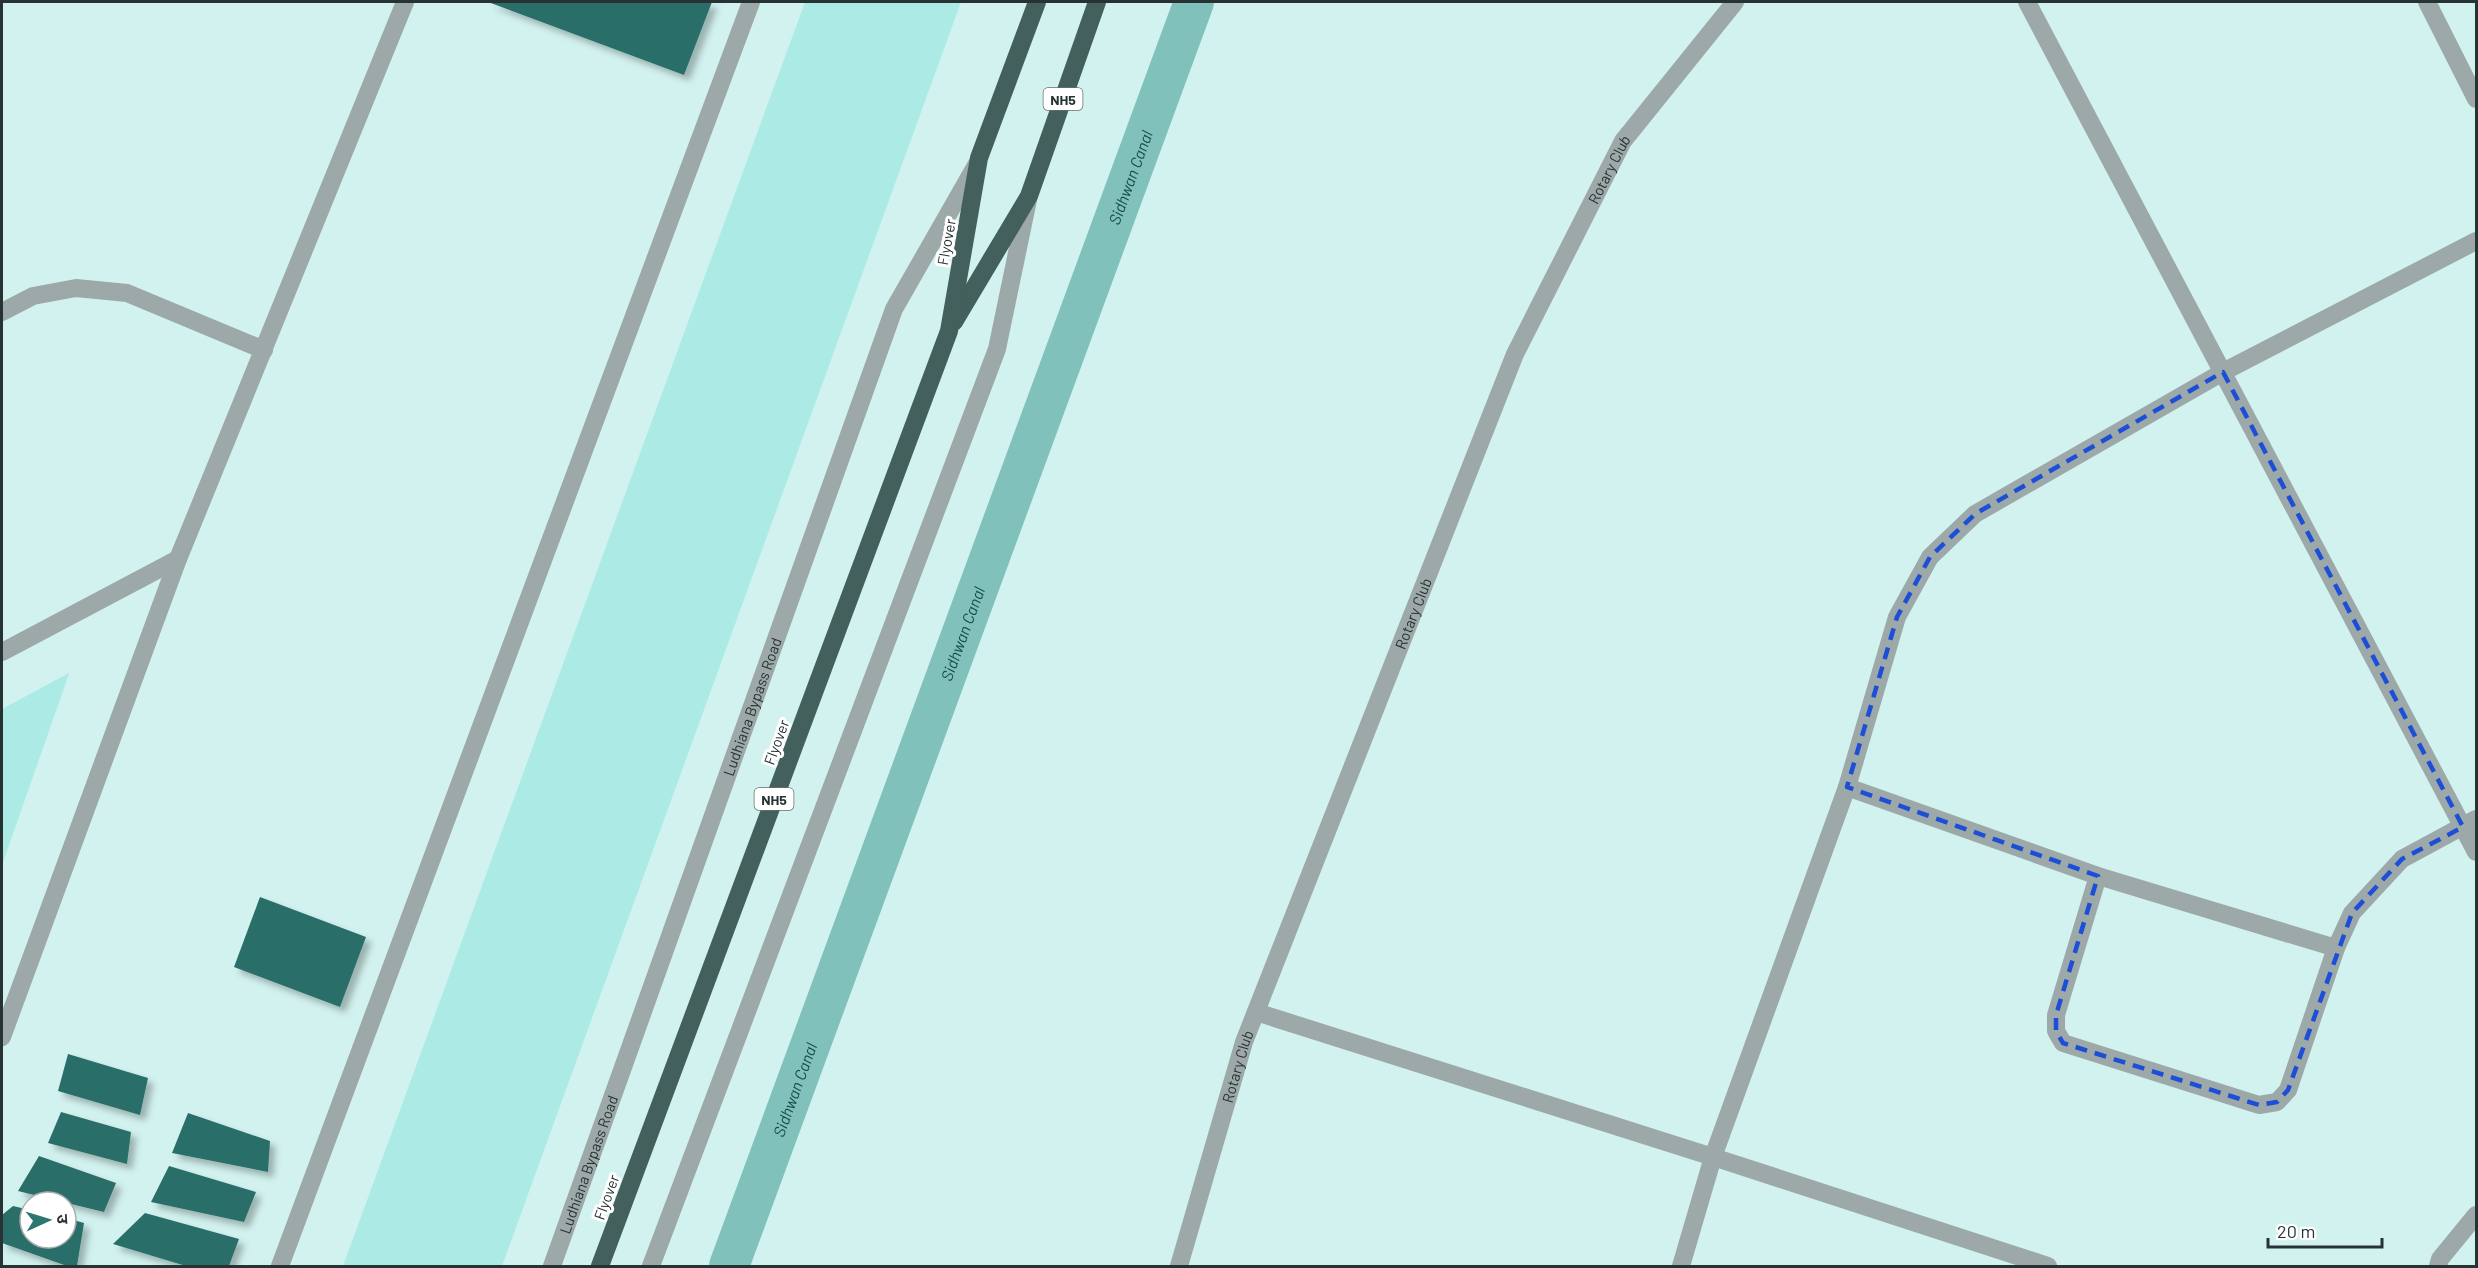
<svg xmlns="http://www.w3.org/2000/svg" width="2478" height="1268" font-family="Barlow,'Noto Sans Devanagari',sans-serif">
  <defs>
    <filter id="shadow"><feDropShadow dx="5.5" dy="5.5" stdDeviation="3" flood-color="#0004"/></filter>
  </defs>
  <rect width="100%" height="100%" fill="#d2f2ef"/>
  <g fill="#acebe5">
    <polygon points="805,2 961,2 502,1266 343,1266"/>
    <polygon points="69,673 69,674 2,865 2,709"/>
  </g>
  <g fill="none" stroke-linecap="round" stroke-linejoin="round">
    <path stroke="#80c1bb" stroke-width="40" id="s1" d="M729,1266L1194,2"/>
  </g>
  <g fill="#2c6e69" filter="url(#shadow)">
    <polygon points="488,2 712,2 684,75"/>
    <polygon points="260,897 366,937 340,1007 234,967"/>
    <polygon points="68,1054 148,1078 140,1115 58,1091"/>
    <polygon points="61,1112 131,1132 127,1164 48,1143"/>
    <polygon points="188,1113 270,1141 268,1172 172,1153"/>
    <polygon points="39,1156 116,1183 104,1212 18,1191"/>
    <polygon points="169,1166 256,1192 244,1222 151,1202"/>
    <polygon points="13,1206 30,1210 30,1238 66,1238 66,1218 84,1223 77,1266 67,1266 2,1243 2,1215"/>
    <polygon points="145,1213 239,1239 229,1266 186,1266 113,1244"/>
  </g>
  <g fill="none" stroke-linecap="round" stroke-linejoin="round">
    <g stroke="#9ca9a8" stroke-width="18">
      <polyline points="2027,2 2476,852"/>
      <polyline points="2427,2 2476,99"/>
      <polyline points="2,312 33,296 76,288 127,293 264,350"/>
      <polyline points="2,652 178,559"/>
      <polyline points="1847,787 2098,876 2336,948"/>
      <polyline points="2098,876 2056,1015 2056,1031 2063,1043 2259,1105 2277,1102 2288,1090 2336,948 2352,913 2402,859 2476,819"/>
      <polyline points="1256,1012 1713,1157 2048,1266"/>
      <polyline points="2,1037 178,559 405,2"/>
      <polyline points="280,1266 751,2"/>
      <path id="s2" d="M552,1266L894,309L978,162"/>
      <polyline points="651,1266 997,349 1028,200"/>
      <path id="s3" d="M1179,1266L1244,1042L1515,354L1623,141L1735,2"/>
      <polyline points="1681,1266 1713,1157 1847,787 1897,617 1930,557 1975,514 2223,372 2476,241"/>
      <polyline points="2438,1266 2440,1259 2476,1215"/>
    </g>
    <g stroke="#43605d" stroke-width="18">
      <polyline points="954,322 1029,196 1097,2"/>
      <polyline points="600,1266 949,331 979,158 1037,2"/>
    </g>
  </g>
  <path fill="none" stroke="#1d4ed8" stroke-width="4.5" stroke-dasharray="12 8" stroke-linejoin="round" d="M2223,372L2463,827L2402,859L2352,913L2288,1090L2277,1102L2259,1105L2063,1043L2056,1031V1015L2098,876L1847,787L1897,617L1930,557L1975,514Z"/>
  <g text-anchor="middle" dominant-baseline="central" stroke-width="6" stroke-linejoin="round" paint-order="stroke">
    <g fill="#fff" stroke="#687070" stroke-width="1.5">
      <rect x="1043.5" y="88" width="39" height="22" rx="4.5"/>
      <rect x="754.5" y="788" width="39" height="22" rx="4.5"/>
    </g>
    <g font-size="14" font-weight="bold" fill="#273332">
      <text x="1063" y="99">NH5</text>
      <text x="774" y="799">NH5</text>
    </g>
    <g font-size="15" fill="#273332" stroke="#fff">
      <text stroke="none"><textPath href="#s3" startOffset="1180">Rotary Club</textPath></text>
      <text transform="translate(946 242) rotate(-80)">Flyover</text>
      <text stroke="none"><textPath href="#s3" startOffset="694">Rotary Club</textPath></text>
      <text stroke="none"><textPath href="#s2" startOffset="594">Ludhiana Bypass Road</textPath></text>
      <text transform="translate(776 742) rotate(-70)">Flyover</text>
      <text stroke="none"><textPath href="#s3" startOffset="208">Rotary Club</textPath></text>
      <text stroke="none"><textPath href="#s2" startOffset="108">Ludhiana Bypass Road</textPath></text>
      <text transform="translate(606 1197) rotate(-70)">Flyover</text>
    </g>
    <g font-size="16" font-style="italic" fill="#144e4a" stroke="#fff">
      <text stroke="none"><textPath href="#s1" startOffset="1160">Sidhwan Canal</textPath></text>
      <text stroke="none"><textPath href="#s1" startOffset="674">Sidhwan Canal</textPath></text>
      <text stroke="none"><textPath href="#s1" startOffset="188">Sidhwan Canal</textPath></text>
    </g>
  </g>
  <rect width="2478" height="1268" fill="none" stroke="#273332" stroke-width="6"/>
  <g transform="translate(48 1220) rotate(86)"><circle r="28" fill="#ffffff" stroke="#a9adad" stroke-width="1.5"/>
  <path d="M0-4.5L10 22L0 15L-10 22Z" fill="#2e7671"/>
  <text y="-9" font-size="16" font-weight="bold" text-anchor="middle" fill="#273332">उ</text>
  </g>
  <path d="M2268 1238v9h114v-9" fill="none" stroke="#273332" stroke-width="3"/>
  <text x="2277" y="1238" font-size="18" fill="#273332" stroke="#ffffff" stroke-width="4.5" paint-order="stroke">20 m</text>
</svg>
